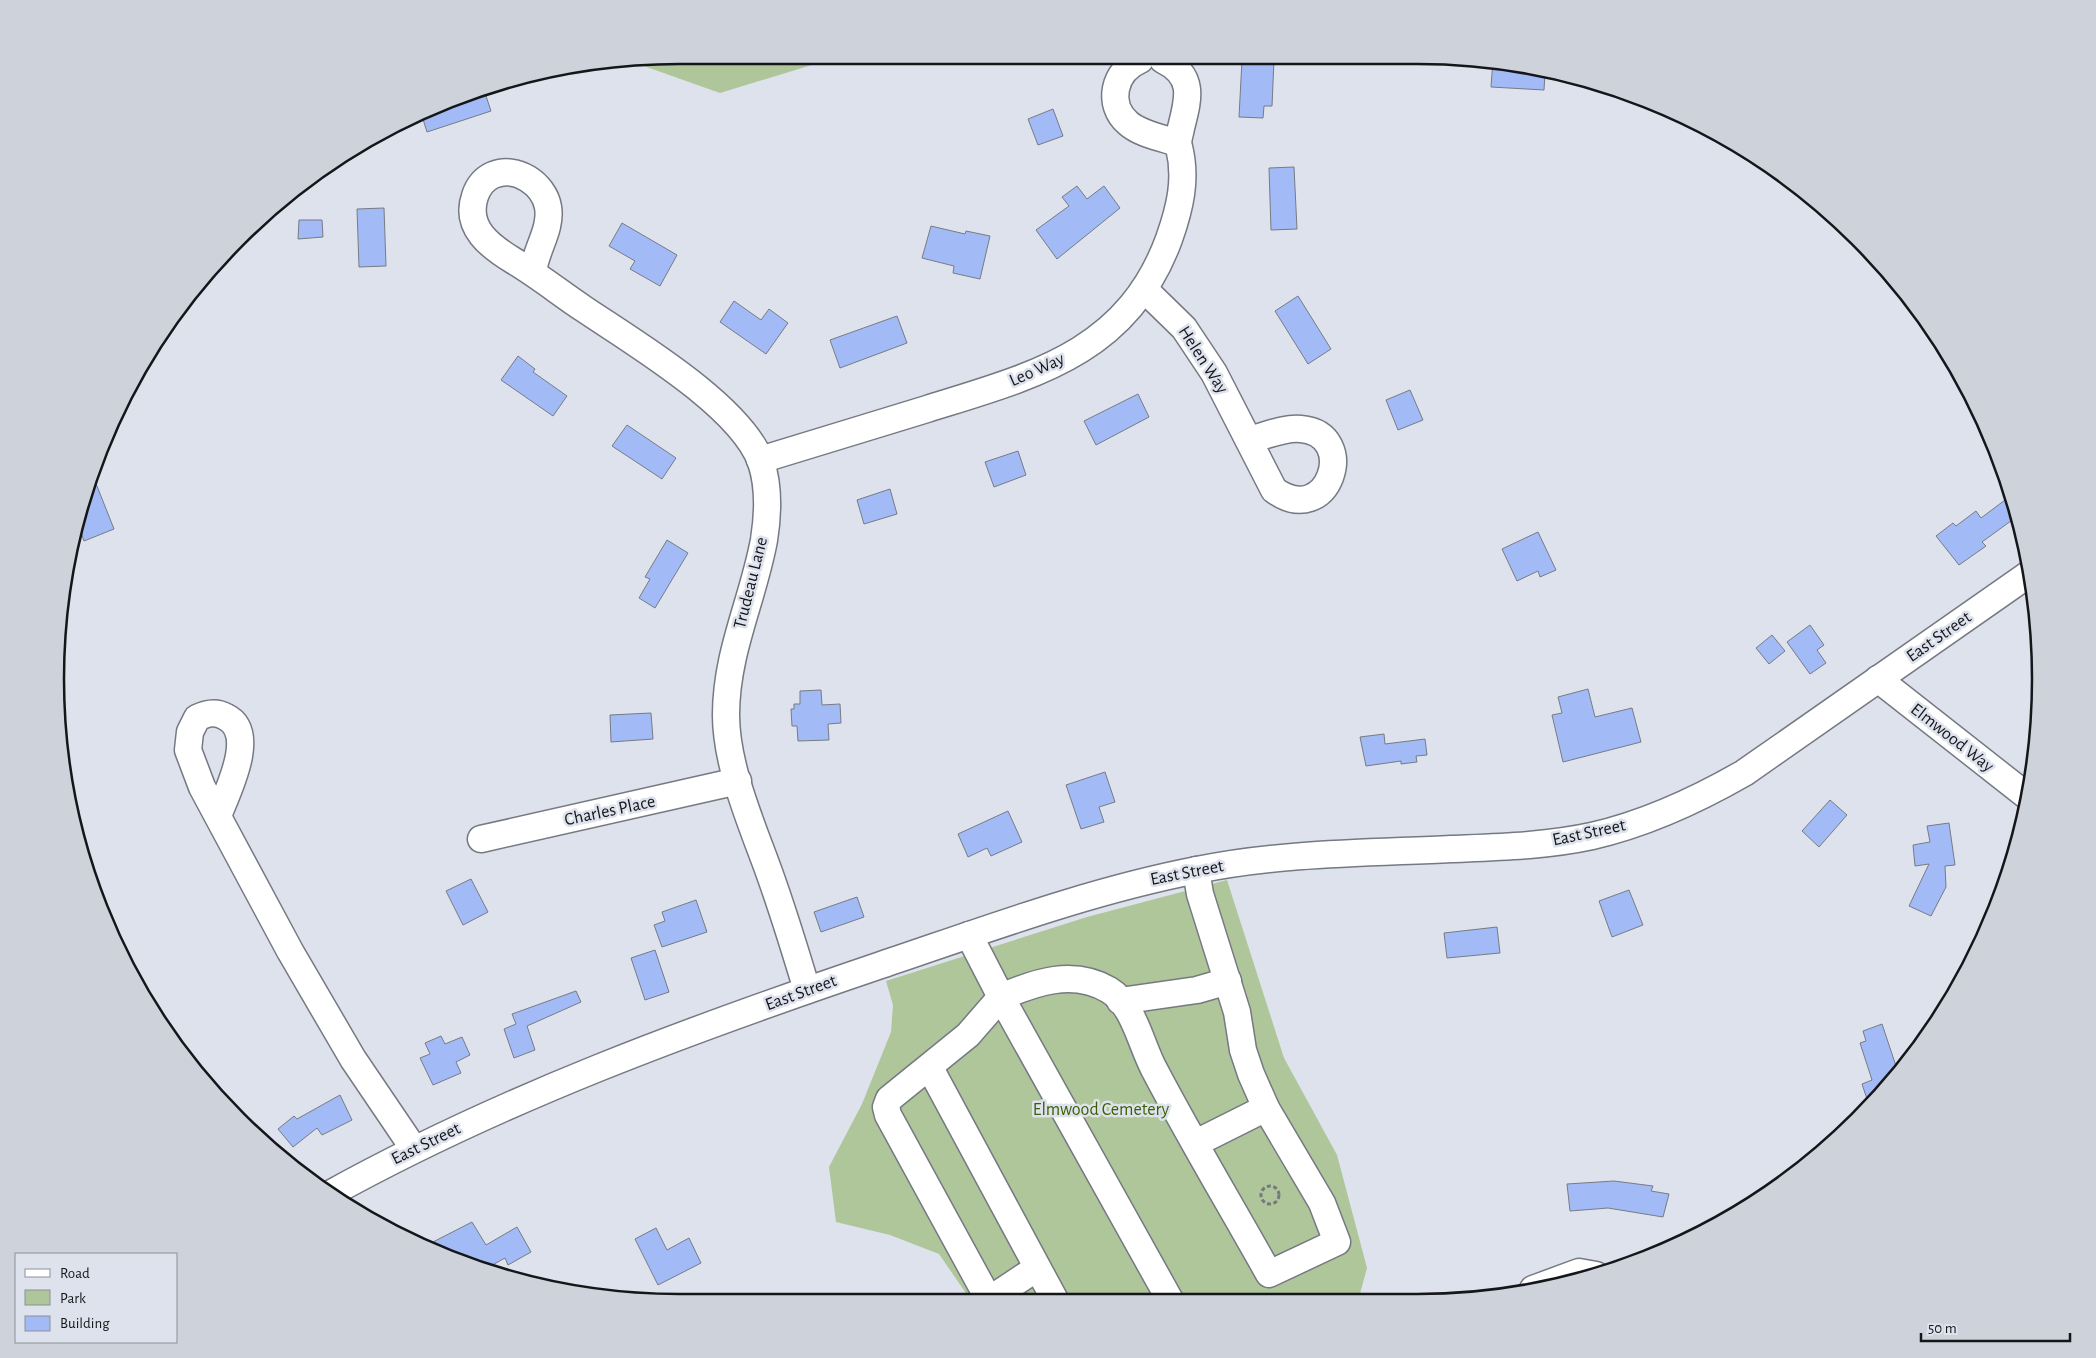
<svg xmlns="http://www.w3.org/2000/svg" width="2096" height="1358" font-family="'Alegreya Sans',sans-serif">
  <rect width="100%" height="100%" fill="#dde2ec"/>
  <g fill="#aec699">
    <polygon points="627,60 828,60 720,93"/>
    <polygon points="1227,880 1284,1058 1337,1155 1367,1268 1358,1301 970,1299 939,1254 890,1235 836,1222 829,1167 862,1104 891,1032 893,1005 886,981 1087,917"/>
  </g>
  <g fill="#a2baf5" stroke="#777b84">
    <polygon points="1242,60 1274,60 1272,106 1264,106 1263,118 1239,117"/>
    <polygon points="1493,60 1545,73 1544,90 1491,87"/>
    <polygon points="483,87 491,111 427,132 422,116"/>
    <polygon points="1053,109 1063,136 1038,145 1028,119"/>
    <polygon points="1294,167 1297,229 1271,230 1269,168"/>
    <polygon points="1077,186 1087,199 1104,186 1120,208 1057,259 1036,230 1069,206 1062,197"/>
    <polygon points="384,208 386,266 359,267 357,209"/>
    <polygon points="299,220 322,220 323,237 298,239"/>
    <polygon points="622,223 677,255 660,286 630,269 635,261 609,246"/>
    <polygon points="931,226 965,234 966,231 990,236 980,279 953,273 954,266 922,258"/>
    <polygon points="1298,296 1331,349 1308,364 1275,311"/>
    <polygon points="734,301 761,320 769,309 788,323 766,354 720,322"/>
    <polygon points="897,316 907,343 840,368 830,340"/>
    <polygon points="518,356 535,369 533,372 567,396 553,416 501,380"/>
    <polygon points="1410,390 1423,420 1398,430 1386,400"/>
    <polygon points="1138,394 1149,417 1096,445 1084,421"/>
    <polygon points="627,425 676,458 662,479 612,446"/>
    <polygon points="1018,451 1026,475 994,487 985,462"/>
    <polygon points="91,471 114,529 84,541 79,527"/>
    <polygon points="890,489 897,514 864,524 857,500"/>
    <polygon points="2009,497 2019,515 1982,542 1986,546 1959,565 1936,536 1953,523 1956,526 1976,511 1981,518"/>
    <polygon points="1538,532 1556,570 1540,577 1538,571 1517,581 1502,549"/>
    <polygon points="667,540 688,553 655,608 639,598 650,579 645,577"/>
    <polygon points="1810,625 1824,645 1817,650 1826,663 1810,674 1787,642"/>
    <polygon points="1772,635 1785,651 1769,664 1756,648"/>
    <polygon points="1588,689 1595,717 1632,708 1641,742 1563,762 1552,715 1562,713 1558,697"/>
    <polygon points="821,690 822,705 840,704 841,723 828,724 829,740 798,741 797,726 792,726 791,709 794,709 794,704 800,704 800,691"/>
    <polygon points="651,713 653,739 611,742 610,715"/>
    <polygon points="1384,734 1385,744 1425,739 1427,755 1416,756 1417,762 1401,764 1401,761 1366,766 1360,737"/>
    <polygon points="1105,772 1115,802 1099,807 1104,822 1081,829 1066,785"/>
    <polygon points="1830,800 1847,815 1819,847 1802,831"/>
    <polygon points="1008,811 1022,842 991,856 987,848 968,857 958,834"/>
    <polygon points="1949,823 1955,865 1945,866 1946,887 1931,916 1909,906 1929,864 1915,866 1913,845 1930,842 1927,826"/>
    <polygon points="471,879 488,912 463,925 446,891"/>
    <polygon points="1629,890 1643,925 1612,937 1599,901"/>
    <polygon points="857,897 864,917 821,932 814,912"/>
    <polygon points="696,900 707,932 662,947 654,925 665,921 662,912"/>
    <polygon points="1497,927 1500,953 1447,958 1444,933"/>
    <polygon points="655,950 669,992 645,1000 631,958"/>
    <polygon points="576,991 581,1002 527,1026 535,1050 514,1058 504,1029 516,1024 512,1014"/>
    <polygon points="1882,1024 1898,1072 1900,1072 1878,1098 1877,1096 1867,1099 1862,1084 1872,1080 1860,1043 1866,1041 1863,1031"/>
    <polygon points="441,1036 445,1044 462,1037 470,1055 456,1062 461,1073 433,1085 420,1058 430,1054 425,1043"/>
    <polygon points="340,1095 352,1120 322,1135 317,1128 293,1147 278,1129 294,1116 297,1119"/>
    <polygon points="1614,1181 1653,1186 1651,1191 1669,1194 1663,1217 1608,1208 1570,1211 1567,1184"/>
    <polygon points="472,1222 486,1245 517,1227 531,1252 508,1265 505,1258 487,1268 434,1252 429,1244"/>
    <polygon points="656,1228 667,1250 689,1238 701,1263 658,1285 635,1239"/>
  </g>
  <g fill="none" stroke-linecap="round" stroke-linejoin="round">
    <g stroke="#757982" stroke-width="29">
      <g id="minor">
        <path d="M1140,60C1114,71 1106,104 1128,123C1140,134 1162,138 1178,143"/>
        <path d="M533,272C535,251 552,229 548,207C544,184 516,165 493,175C484,179 478,187 475,196C464,228 491,247 514,261C539,276 560,293 584,309C633,342 741,406 761,462C769,486 768,515 764,540C753,600 726,652 726,715C726,766 752,825 769,872C783,911 795,950 807,990"/>
        <path d="M1144,289L1184,328L1214,373L1274,490C1329,530 1360,434 1301,429C1285,427 1265,436 1249,440"/>
        <path d="M760,460C816,443 871,426 927,409C1032,376 1127,354 1169,239C1180,208 1187,179 1179,147C1177,141 1180,134 1181,128C1188,100 1196,76 1163,60"/>
        <polyline points="1878,679 2027,796"/>
        <path d="M218,816C227,792 258,733 226,717C216,711 207,713 197,718L190,732L188,750L202,787L290,951L353,1059L414,1149"/>
        <polyline points="481,839 738,781"/>
        <path d="M969,935L1001,997C1036,982 1073,969 1109,990C1134,1005 1141,1045 1154,1069C1190,1138 1231,1206 1269,1274L1337,1242L1322,1203L1266,1108L1251,1074L1243,1050L1237,1012L1200,894L1196,870"/>
        <polyline points="1120,1001 1197,990 1228,981"/>
        <polyline points="930,1068 1055,1300"/>
        <polyline points="1196,1143 1266,1108"/>
        <path d="M328,1195C503,1098 692,1029 881,965C985,930 1089,891 1197,870C1279,853 1367,853 1451,849C1498,847 1546,846 1592,836C1645,824 1697,800 1744,773L2029,574"/>
        <polyline points="1533,1289 1579,1272 1596,1275"/>
        <polyline points="986,1299 988,1298 888,1115 886,1107 889,1099 968,1035 1001,997 1170,1300"/>
        <polyline points="989,1300 1037,1268"/>
      </g>
    </g>
    <circle stroke="#75787f" stroke-width="3" stroke-dasharray="4 2.5" stroke-linecap="butt" cx="1270" cy="1195" r="9"/>
    <use href="#minor" stroke="#fff" stroke-width="26"/>
  </g>
  <g text-anchor="middle" dominant-baseline="central" stroke-width="5" stroke-linejoin="round" paint-order="stroke">
    <g font-size="18" fill="#15161a" stroke="#dde2ec">
      <text transform="translate(1203 360) rotate(57)">Helen Way</text>
      <text transform="translate(1037 370) rotate(-24)">Leo Way</text>
      <text transform="translate(751 583) rotate(-76)">Trudeau Lane</text>
      <text transform="translate(1939 637) rotate(-35)">East Street</text>
      <text transform="translate(1952 738) rotate(38)">Elmwood Way</text>
      <text transform="translate(610 811) rotate(-12)">Charles Place</text>
      <text transform="translate(1589 833) rotate(-12)">East Street</text>
      <text transform="translate(1187 873) rotate(-11)">East Street</text>
      <text transform="translate(801 993) rotate(-20)">East Street</text>
      <text transform="translate(426 1144) rotate(-26)">East Street</text>
    </g>
    <g font-size="18" fill="#3b5f03" stroke="#dde2ec">
      <text x="1101" y="1110">Elmwood Cemetery</text>
    </g>
  </g>
  <path d="M0 0H2096V1358H0ZM679 64H1417A615 615 0 0 1 2032 679V679A615 615 0 0 1 1417 1294H679A615 615 0 0 1 64 679V679A615 615 0 0 1 679 64Z" fill="#cdd2db" fill-rule="evenodd"/>
  <path fill="none" stroke="#15161a" stroke-width="2.5" d="M679 64H1417A615 615 0 0 1 2032 679V679A615 615 0 0 1 1417 1294H679A615 615 0 0 1 64 679V679A615 615 0 0 1 679 64Z"/>
  <rect x="15" y="1253" width="162" height="90" fill="#dde2ec" stroke="#8d9098"/>
  <rect x="25" y="1269" width="25" height="8" fill="#ffffff" stroke="#8d9098"/>
  <text x="60" y="1278" font-size="15" fill="#15161a">Road</text>
  <rect x="25" y="1290" width="25" height="15" fill="#aec699" stroke="#8d9098"/>
  <text x="60" y="1303" font-size="15" fill="#15161a">Park</text>
  <rect x="25" y="1316" width="25" height="15" fill="#a2baf5" stroke="#8d9098"/>
  <text x="60" y="1328" font-size="15" fill="#15161a">Building</text>
  <path d="M1921 1333v8h149v-8" fill="none" stroke="#15161a" stroke-width="2.5"/>
  <text x="1928" y="1333" font-size="15" fill="#15161a" stroke="#dde2ec" stroke-width="4" paint-order="stroke">50 m</text>
</svg>
